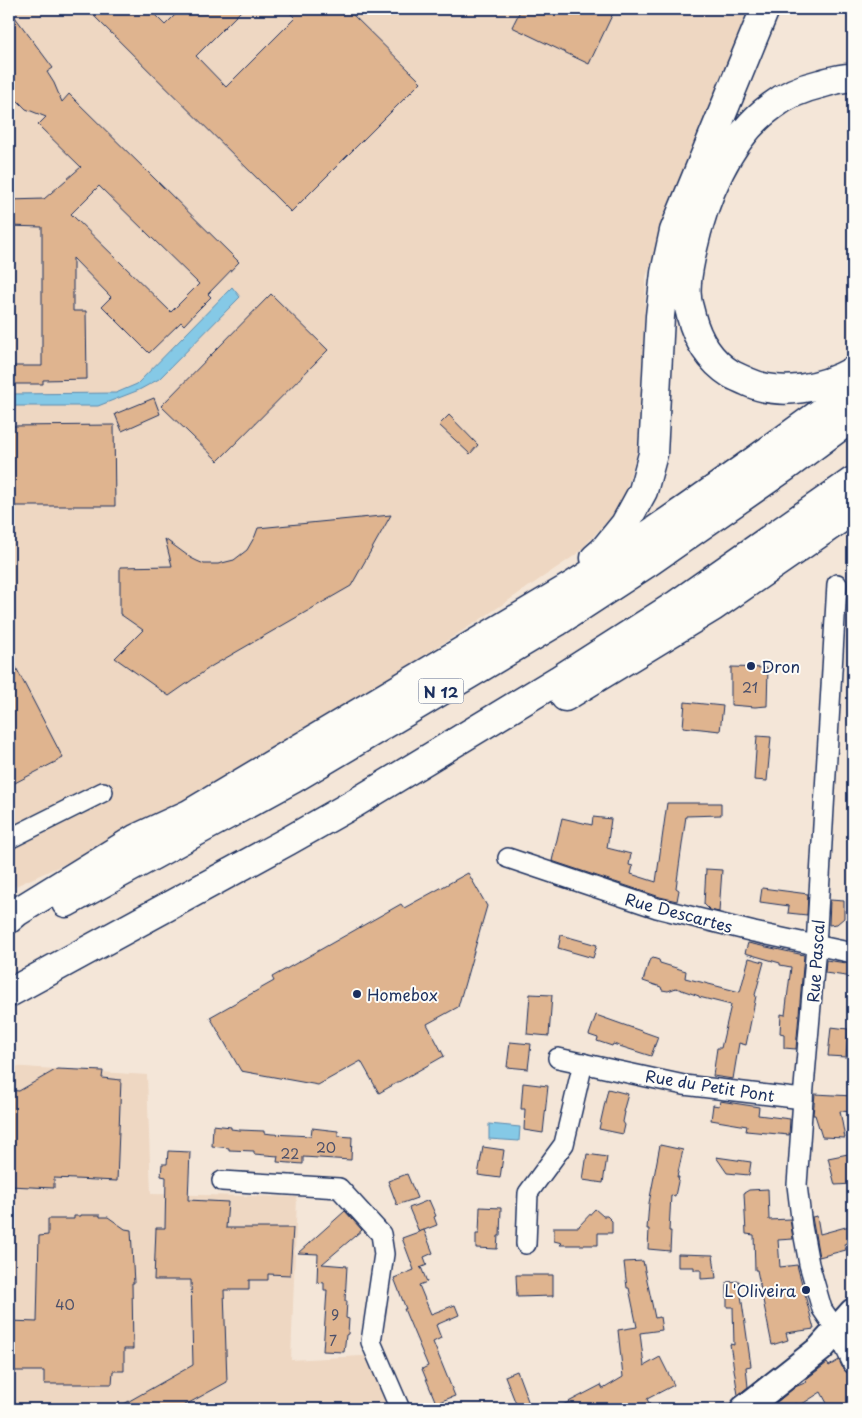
<svg xmlns="http://www.w3.org/2000/svg" width="862" height="1418" font-family="'Playpen Sans',sans-serif">
  <rect width="100%" height="100%" fill="#f4e6d8"/>
  <filter id="ink" filterUnits="userSpaceOnUse"><feTurbulence type="fractalNoise" baseFrequency=".02" numOctaves="2"/><feDisplacementMap in="SourceGraphic" scale="10" xChannelSelector="R" yChannelSelector="G"/><feConvolveMatrix kernelMatrix="1 2 1 2 8 2 1 2 1" color-interpolation-filters="sRGB"/></filter>
  <g filter="url(#ink)">
    <g fill="#eed7c2">
      <polygon points="9,9 748,9 646,277 638,449 621,506 577,554 484,617 265,757 153,824 9,889"/>
      <polygon points="9,1066 147,1075 151,1194 297,1197 291,1360 379,1355 405,1409 9,1409"/>
    </g>
    <g fill="#85c9e6" stroke="#5b8bb0">
      <polygon points="232,287 240,297 159,379 139,390 98,406 9,406 9,394 116,393 137,384"/>
      <polygon points="489,1124 520,1127 519,1141 489,1139"/>
    </g>
    <g fill="#dfb48f" stroke="#1b2f5e" fill-rule="evenodd">
      <path d="M9,9L53,68L47,72L54,83L62,102L69,94L239,262L208,294L211,297L196,312L184,325L181,322L149,353L102,306L111,297L73,258V311H86L87,379L43,380V384H9V366H42V227L9,226V200L44,199L81,167L38,125L46,117L26,109L9,92ZM99,186L199,284L171,312L71,214Z"/>
      <polygon points="87,9 149,9 165,25 181,9 243,9 196,56 226,87 295,18 286,9 347,9 421,82 291,212"/>
      <polygon points="521,9 615,9 589,64 512,27"/>
      <polygon points="271,294 328,350 218,461 161,406"/>
      <polygon points="154,398 160,414 122,431 115,414"/>
      <polygon points="449,415 478,445 470,454 439,425"/>
      <polygon points="114,425 115,506 9,506 9,426"/>
      <polygon points="391,515 351,586 212,666 169,696 115,658 143,630 120,614 120,567 172,566 165,539 191,558 197,561 204,564 218,564 234,560 247,550 255,536 258,528"/>
      <polygon points="9,654 63,758 9,786"/>
      <polygon points="731,667 768,668 767,706 755,707 731,705"/>
      <polygon points="685,702 723,706 720,731 683,727"/>
      <polygon points="757,736 771,737 767,781 754,780"/>
      <polygon points="667,803 721,803 721,815 686,816 676,888 679,890 677,901 660,897 552,861 562,818 592,825 593,817 611,819 607,848 631,854 629,865 633,866 631,874 656,882"/>
      <polygon points="706,869 722,870 719,912 710,910 704,904"/>
      <polygon points="468,873 487,906 458,1007 427,1024 444,1056 379,1093 361,1061 318,1085 241,1071 210,1017 274,981 272,977 401,904 404,908"/>
      <polygon points="762,888 808,894 807,915 788,913 789,906 760,902"/>
      <polygon points="830,900 844,901 844,918 837,924 829,925"/>
      <polygon points="561,935 597,945 593,958 558,948"/>
      <polygon points="748,943 804,955 796,1049 784,1048 784,1034 780,1033 781,1014 785,1015 791,967 780,965 780,963 745,953"/>
      <polygon points="653,958 659,960 660,963 686,971 685,978 740,992 749,958 764,962 755,995 756,996 746,1045 739,1043 733,1079 713,1076 717,1048 721,1048 731,1005 699,997 699,996 676,988 668,991 662,990 661,987 643,981 649,961"/>
      <polygon points="826,960 853,964 853,977 825,973"/>
      <polygon points="530,994 552,995 549,1036 527,1034"/>
      <polygon points="596,1015 658,1037 651,1056 613,1044 612,1046 597,1041 598,1038 589,1035"/>
      <polygon points="831,1027 848,1029 846,1057 828,1056"/>
      <polygon points="510,1042 531,1044 528,1069 507,1067"/>
      <polygon points="57,1069 103,1071 102,1078 121,1080 117,1181 54,1178 54,1188 9,1186 9,1090 19,1091"/>
      <polygon points="523,1083 548,1086 543,1133 524,1130 525,1109 521,1109"/>
      <polygon points="608,1089 628,1094 623,1112 625,1112 623,1122 625,1125 623,1134 599,1129"/>
      <polygon points="815,1094 853,1096 853,1112 840,1111 845,1138 822,1137 815,1115 813,1115"/>
      <polygon points="720,1101 759,1107 758,1115 790,1119 789,1135 746,1131 747,1126 711,1120 713,1105 719,1106"/>
      <polygon points="213,1125 231,1127 231,1129 239,1130 264,1131 264,1133 272,1134 311,1136 312,1128 338,1131 338,1136 352,1137 351,1160 303,1157 303,1164 277,1162 278,1156 254,1154 254,1151 229,1150 229,1148 212,1146"/>
      <polygon points="660,1145 683,1150 677,1177 679,1177 675,1196 671,1195 669,1231 671,1231 670,1251 648,1249 649,1229 647,1229 649,1203"/>
      <polygon points="483,1147 504,1150 500,1178 478,1175"/>
      <polygon points="168,1151 190,1152 188,1200 228,1202 226,1228 293,1228 290,1275 268,1274 268,1280 249,1280 249,1290 224,1290 227,1382 178,1409 115,1409 193,1365 191,1280 154,1280 156,1228 165,1228 166,1177 161,1176 162,1164 167,1164"/>
      <polygon points="587,1154 607,1157 603,1183 583,1180"/>
      <polygon points="848,1154 853,1184 835,1185 828,1158"/>
      <polygon points="716,1157 751,1162 749,1175 727,1173"/>
      <polygon points="407,1174 417,1198 397,1205 388,1181"/>
      <polygon points="768,1189 769,1220 790,1219 793,1239 778,1240 780,1267 797,1265 814,1329 786,1333 788,1340 772,1345 757,1270 755,1270 754,1235 746,1234 744,1193 749,1190"/>
      <polygon points="429,1200 436,1216 434,1217 437,1225 419,1232 409,1208"/>
      <polygon points="480,1207 501,1208 500,1236 498,1236 497,1249 476,1248 476,1234 479,1234"/>
      <polygon points="595,1209 603,1216 607,1216 612,1221 612,1233 598,1233 598,1245 560,1245 562,1243 554,1241 554,1227 579,1227 579,1226"/>
      <polygon points="345,1211 362,1230 322,1264 347,1266 345,1301 347,1301 346,1318 349,1319 348,1334 346,1335 344,1352 323,1351 327,1290 324,1290 324,1283 317,1282 318,1254 298,1253"/>
      <polygon points="81,1215 100,1215 100,1217 108,1217 125,1229 131,1230 134,1283 132,1283 133,1349 124,1349 124,1371 113,1371 112,1384 44,1384 44,1371 9,1371 9,1321 37,1322 39,1236 48,1235 48,1219 74,1219 74,1216 81,1216"/>
      <polygon points="817,1216 820,1234 853,1225 853,1240 844,1244 846,1250 819,1257 812,1217"/>
      <polygon points="424,1230 433,1253 424,1257 427,1265 420,1268 421,1267 427,1282 419,1285 431,1314 455,1305 459,1315 436,1325 441,1338 433,1342 455,1396 436,1403 422,1369 428,1366 404,1309 406,1309 394,1278 414,1270 402,1238"/>
      <polygon points="678,1254 713,1255 716,1278 701,1279 701,1270 694,1270 694,1267 678,1267"/>
      <polygon points="643,1261 655,1318 660,1317 662,1330 640,1333 644,1366 660,1357 674,1385 647,1399 652,1409 555,1409 601,1385 603,1389 623,1377 618,1330 637,1327 629,1288 627,1288 624,1262"/>
      <polygon points="516,1275 553,1275 553,1296 517,1297"/>
      <polygon points="739,1281 751,1366 746,1367 748,1387 738,1395 730,1344 734,1345 733,1307 727,1307 727,1282"/>
      <polygon points="839,1360 843,1369 849,1374 853,1383 853,1404 840,1409 830,1409 821,1392 799,1406 796,1403 787,1409 781,1409 776,1403 795,1387 807,1382 805,1380 827,1363 829,1366"/>
      <polygon points="517,1371 531,1409 518,1409 505,1376"/>
    </g>
    <g fill="none" stroke-linecap="round" stroke-linejoin="round">
      <g stroke="#1b2f5e" stroke-width="22">
        <g id="street">
          <polyline points="837,584 816,946 803,1099 797,1185 802,1226 809,1264 822,1309 837,1331 853,1364"/>
          <polyline points="9,839 103,792"/>
          <polyline points="508,858 657,908 754,932 853,953"/>
          <polyline points="558,1058 684,1085 803,1099"/>
          <polyline points="222,1181 339,1188 381,1234 384,1254 371,1342 400,1409"/>
          <polyline points="526,1244 528,1193 564,1144 583,1063"/>
        </g>
      </g>
      <g stroke="#1b2f5e" stroke-width="30">
        <polyline id="secondary" points="744,1409 820,1349 853,1312"/>
      </g>
      <g stroke="#1b2f5e" stroke-width="31">
        <g id="highway">
          <path d="M853,78C842,77 831,81 820,84C803,88 786,95 772,106C728,137 703,201 692,252C689,267 685,283 687,297C687,303 690,310 691,316C697,339 710,361 731,374C736,377 742,379 748,382C780,397 823,388 853,371"/>
          <polyline points="595,558 603,551 625,524 643,491 653,454 660,316 665,273 674,231 765,9"/>
          <polyline points="565,697 713,607 853,510"/>
          <polyline points="66,903 293,779 557,622 649,562 784,468 853,417"/>
          <path d="M9,919L17,912L137,838L189,814L575,584C670,522 762,456 853,389"/>
          <polyline points="9,993 288,841 355,803 558,680 677,604 853,481"/>
        </g>
      </g>
      <use href="#street" stroke="#fdfcf7" stroke-width="19"/>
      <use href="#secondary" stroke="#fdfcf7" stroke-width="26"/>
      <use href="#highway" stroke="#fdfcf7" stroke-width="28"/>
    </g>
  </g>
  <g fill="#1b2f5e" stroke="#fdfcf7" stroke-width="2">
    <circle cx="751" cy="666" r="5"/>
    <circle cx="357" cy="994" r="5"/>
    <circle cx="806" cy="1290" r="5"/>
  </g>
  <g text-anchor="middle" dominant-baseline="central" stroke-width="4" stroke-linejoin="round" paint-order="stroke">
    <g font-size="14" fill="#4c506a">
      <text x="750" y="687">21</text>
      <text x="326" y="1147">20</text>
      <text x="290" y="1153">22</text>
      <text x="65" y="1304">40</text>
      <text x="335" y="1314">9</text>
      <text x="333" y="1340">7</text>
    </g>
    <rect fill="#fdfcf7" stroke="#5f6c8c" stroke-width="1" x="418.5" y="678.5" width="45" height="25" rx="4"/>
    <g font-size="15" font-weight="bold" fill="#1b2f5e">
      <text x="441" y="691">N 12</text>
    </g>
    <g font-size="16" fill="#1b2f5e" stroke="#fdfcf7" text-anchor="start">
      <text x="761" y="666">Dron</text>
      <text x="367" y="994">Homebox</text>
      <text x="796" y="1290" text-anchor="end">L'Oliveira</text>
    </g>
    <g font-size="16" fill="#1b2f5e" stroke="#fdfcf7">
      <text transform="translate(679 912) rotate(15)">Rue Descartes</text>
      <text transform="translate(815 961) rotate(-86)">Rue Pascal</text>
      <text transform="translate(710 1085) rotate(9)">Rue du Petit Pont</text>
    </g>
  </g>
  <rect width="862" height="1418" fill="none" stroke="#fdfcf7" stroke-width="30"/>
  <rect x="15" y="15" width="832" height="1388" fill="none" stroke="#1b2f5e" stroke-width="2" filter="url(#ink)"/>
</svg>
